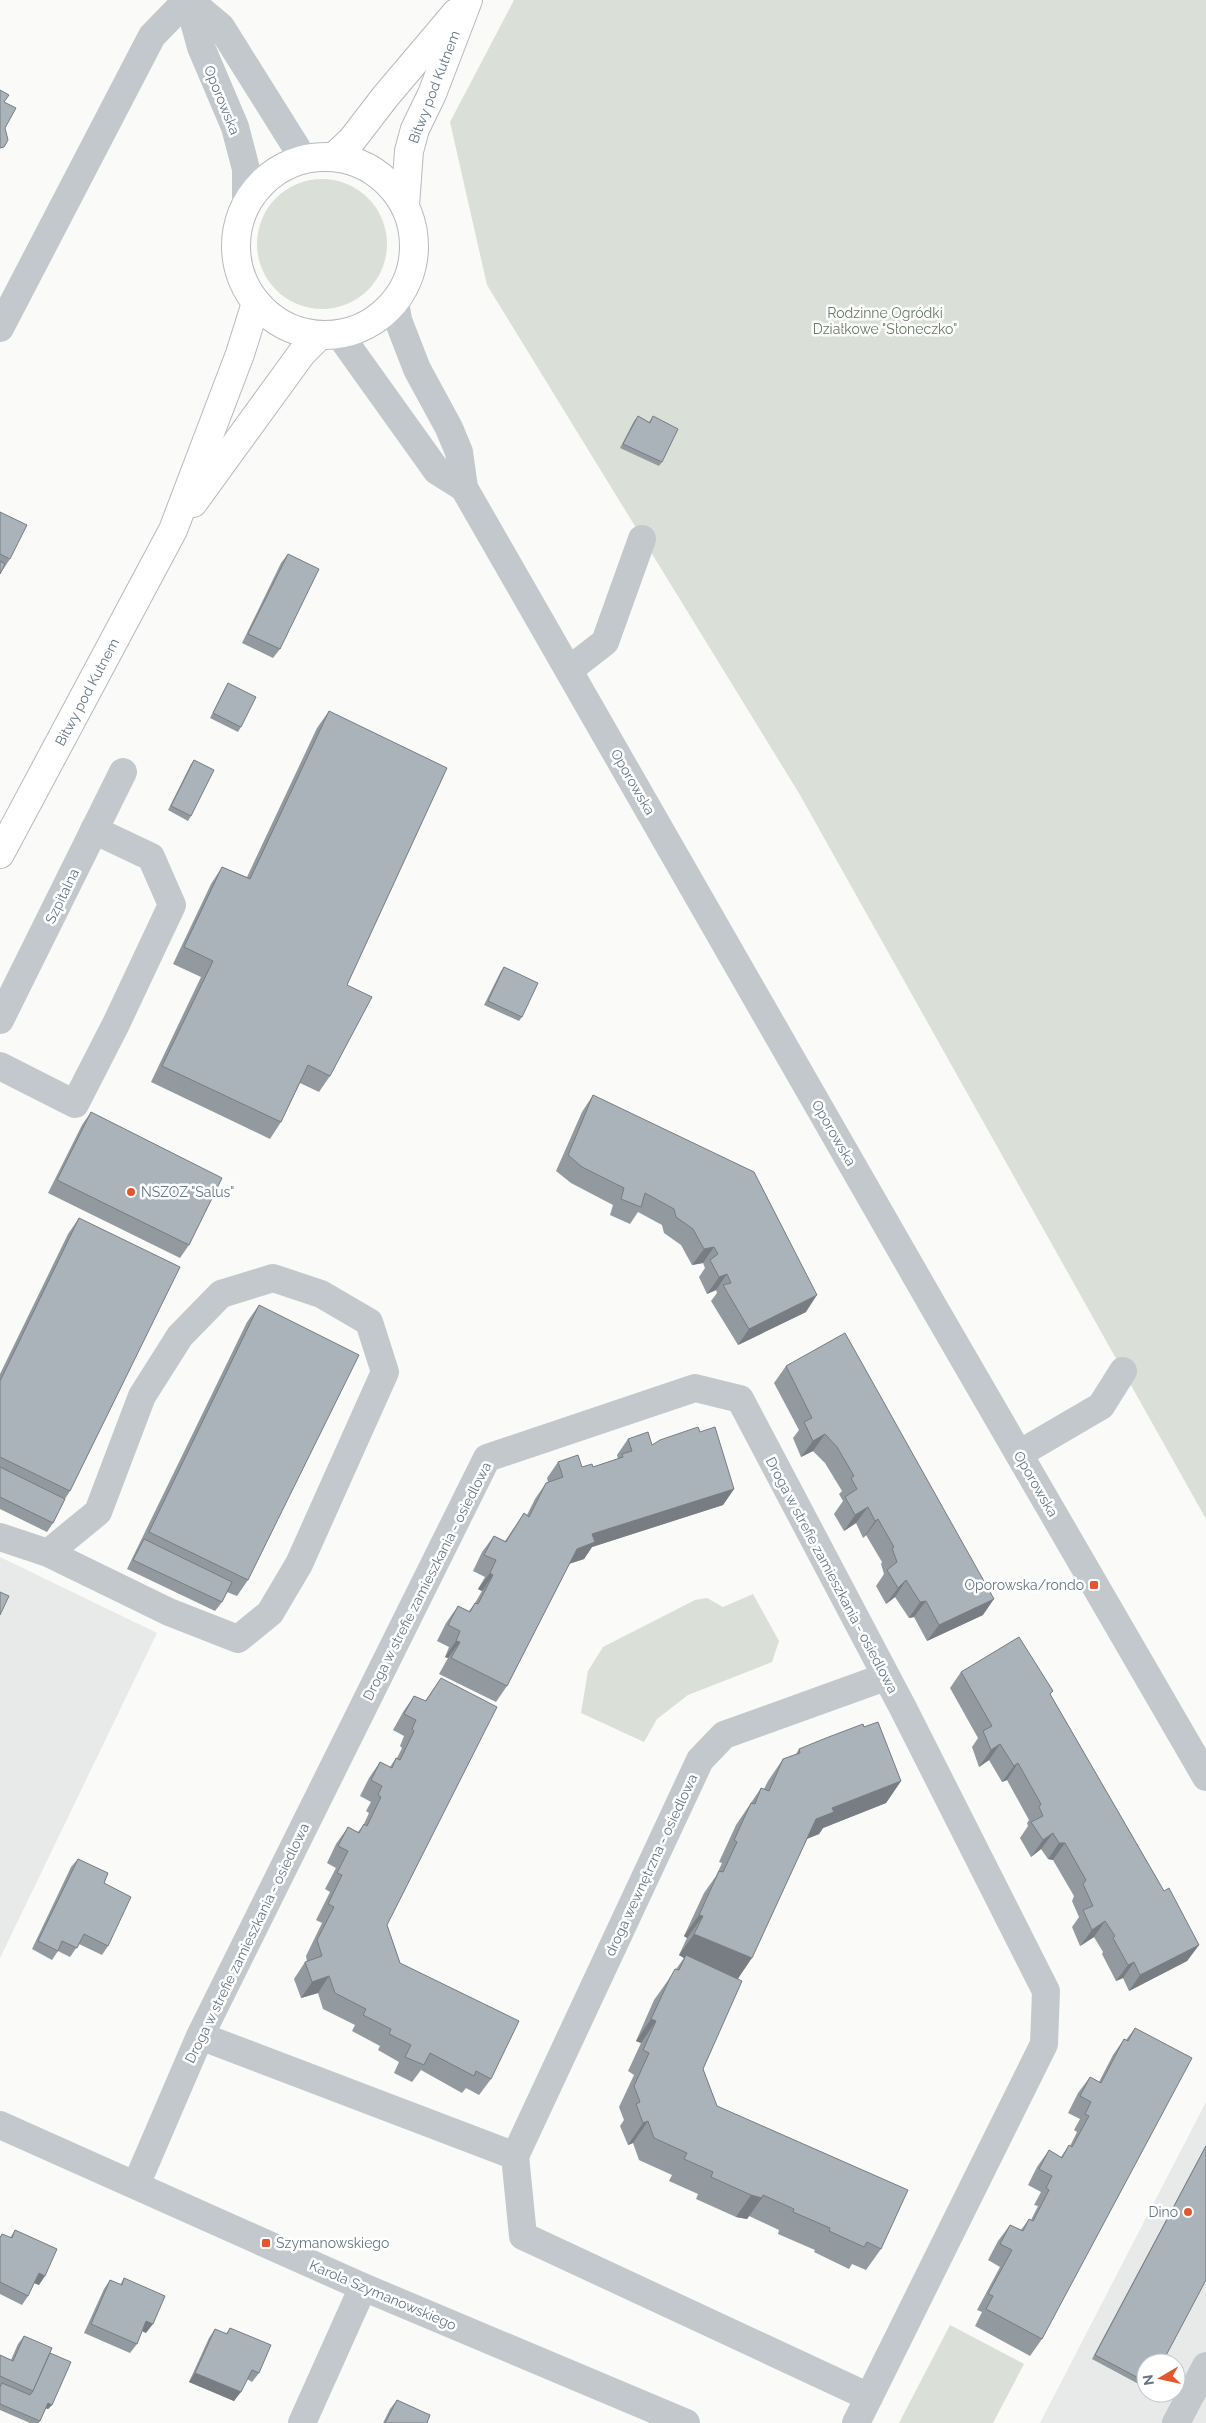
<svg xmlns="http://www.w3.org/2000/svg" width="1206" height="2423" font-family="Raleway,sans-serif">
  <rect width="100%" height="100%" fill="#fafaf8"/>
  <g fill="#e8e9e9" fill-rule="evenodd">
    <polygon points="0,1557 157,1633 0,1958"/>
    <path d="M1206,2102V2423H1040ZM1146,2363H1176V2393H1146Z"/>
  </g>
  <g fill="#dadfd7">
    <polygon points="514,0 1206,0 1206,1519 800,795 487,285 450,122"/>
    <circle cx="322" cy="244" r="65"/>
    <polygon points="753,1594 779,1641 772,1662 688,1695 657,1719 644,1742 581,1713 588,1671 603,1647 695,1600 707,1598 723,1607"/>
    <polygon points="950,2325 1024,2364 993,2423 899,2423"/>
  </g>
  <g fill="none" stroke-linecap="round" stroke-linejoin="round">
    <g stroke="#b5babe" stroke-width="30">
      <g id="major">
        <polyline points="335,156 352,140 385,97 456,13"/>
        <circle cx="325" cy="246" r="89"/>
        <polyline points="405,205 409,151 415,129 432,94 468,0"/>
        <polyline points="193,503 302,353 320,335"/>
        <polyline points="0,854 173,530 240,354 256,303"/>
      </g>
    </g>
    <g stroke="#c3c8cc" stroke-width="28">
      <polyline points="188,0 201,47 235,127 246,169 246,202"/>
      <polyline points="189,0 221,27 303,158"/>
      <polyline points="395,301 398,320 417,369 449,428 459,452 464,488 936,1311 1206,1777"/>
      <polyline points="0,328 152,36 187,0"/>
      <polyline points="339,334 437,471 464,488"/>
      <polyline points="569,670 605,642 642,539"/>
      <polyline points="0,1020 123,772"/>
      <polyline points="0,1066 75,1104 116,1024 172,905 151,857 94,830"/>
      <polyline points="1019,1454 1101,1406 1123,1371"/>
      <polyline points="0,1537 48,1553 169,1612 238,1639 270,1613 299,1564 385,1372 369,1322 321,1294 273,1278 221,1294 180,1336 142,1396 98,1512 48,1553"/>
      <polyline points="0,2125 363,2287 686,2423"/>
      <polyline points="515,2156 700,1760 724,1735 885,1677"/>
      <polyline points="136,2185 200,2036 487,1458 695,1388 740,1399 903,1708 1046,1991 1044,2044 869,2397 523,2236 515,2156 200,2036"/>
      <polyline points="302,2423 363,2287"/>
      <polyline points="856,2423 869,2397"/>
      <polyline points="1176,2423 1206,2366"/>
    </g>
    <use href="#major" stroke="#fff" stroke-width="28"/>
  </g>
  <g fill="#929a9f">
    <polygon points="638,416 649,422 653,416 662,462 659,466 620,448 634,421"/>
    <polygon points="0,512 10,559 0,574"/>
    <polygon points="288,554 280,649 273,658 242,643 281,563"/>
    <polygon points="228,683 241,727 238,732 210,718 225,688"/>
    <polygon points="329,711 347,985 330,1076 319,1092 300,1083 281,1122 270,1139 151,1082 201,977 173,964 211,884 222,867 247,877 317,728"/>
    <polygon points="194,760 191,816 188,821 168,810 191,764"/>
    <polygon points="504,967 522,1017 519,1021 484,1005 501,971"/>
    <polygon points="593,1095 806,1312 738,1345 711,1301 717,1293 716,1290 707,1294 699,1277 705,1268 703,1263 692,1265 681,1245 664,1233 662,1225 638,1212 630,1224 610,1215 613,1205 571,1183 556,1171 582,1112"/>
    <polygon points="91,1112 189,1245 180,1258 48,1193 82,1125"/>
    <polygon points="79,1218 70,1491 65,1499 53,1523 47,1532 0,1509 0,1374 68,1234"/>
    <polygon points="259,1305 248,1580 237,1596 227,1592 222,1602 215,1611 127,1569 247,1322"/>
    <polygon points="786,1366 983,1615 927,1641 914,1617 909,1618 895,1597 886,1604 876,1586 884,1574 881,1564 882,1562 866,1535 863,1538 856,1523 844,1531 834,1514 843,1501 839,1494 842,1491 825,1463 813,1451 801,1457 793,1438 799,1430 774,1383"/>
    <polygon points="700,1432 734,1489 723,1505 592,1547 584,1559 569,1564 507,1686 496,1702 439,1674 448,1658 445,1657 449,1647 437,1641 446,1623 458,1606 469,1611 475,1603 482,1591 478,1589 485,1577 473,1571 482,1552 494,1536 505,1541 524,1513 527,1515 535,1499 546,1483 548,1482 547,1478 558,1462 582,1467 593,1467 618,1459 617,1455 628,1439 652,1445"/>
    <polygon points="961,1672 1050,1694 1164,1891 1199,1945 1187,1961 1129,1991 1123,1978 1116,1981 1102,1954 1103,1952 1094,1937 1080,1946 1072,1927 1079,1917 1072,1901 1074,1896 1053,1860 1048,1859 1041,1849 1031,1857 1020,1838 1028,1826 1027,1823 1029,1820 1007,1780 1002,1782 989,1760 979,1767 972,1747 978,1738 950,1688"/>
    <polygon points="441,1678 387,1925 400,1963 491,2079 479,2095 466,2088 462,2093 421,2070 412,2082 394,2073 399,2062 378,2050 380,2046 352,2031 355,2025 323,2009 318,1993 301,1998 294,1979 305,1962 307,1962 306,1956 322,1923 316,1920 330,1892 325,1889 336,1868 327,1863 336,1844 348,1827 358,1832 364,1824 369,1813 366,1811 371,1802 360,1796 369,1778 380,1762 390,1767 396,1758 397,1758 402,1748 400,1746 404,1736 393,1730 403,1712 414,1696 425,1701"/>
    <polygon points="864,1727 901,1781 886,1803 823,1828 819,1834 807,1839 738,1979 703,2069 717,2106 881,2249 866,2270 852,2264 849,2269 814,2252 815,2250 778,2234 779,2230 749,2216 747,2219 736,2217 696,2199 698,2194 669,2181 672,2175 639,2160 633,2143 628,2145 620,2126 624,2120 619,2107 634,2075 628,2071 641,2043 636,2041 654,2000 684,1958 679,1955 687,1938 684,1936 704,1893 716,1876 722,1863 719,1862 736,1825 761,1788 764,1789 768,1781 783,1759 796,1754 799,1749"/>
    <polygon points="78,1859 104,1883 108,1946 102,1955 79,1944 70,1957 58,1951 52,1960 32,1949 71,1867"/>
    <polygon points="1135,2028 1042,2339 1030,2356 975,2326 982,2312 977,2310 1000,2267 988,2260 998,2241 1010,2225 1021,2230 1029,2219 1031,2220 1038,2206 1034,2205 1041,2192 1028,2185 1037,2167 1049,2150 1061,2157 1069,2145 1070,2146 1077,2132 1074,2130 1080,2119 1068,2113 1078,2093 1090,2077 1099,2082 1113,2055 1124,2039 1126,2040"/>
    <polygon points="1206,2145 1206,2280 1146,2363 1146,2388 1092,2359"/>
    <polygon points="15,2230 39,2285 34,2283 28,2296 22,2305 0,2294 0,2237 2,2234 10,2238"/>
    <polygon points="124,2278 146,2333 142,2331 137,2344 130,2353 84,2333 104,2289 110,2280 120,2285"/>
    <polygon points="230,2328 259,2373 252,2382 247,2379 234,2401 189,2382 209,2338 215,2329 226,2334"/>
    <polygon points="24,2336 50,2353 52,2405 48,2409 46,2408 39,2423 30,2423 0,2410 0,2355 11,2360 18,2344"/>
    <polygon points="397,2400 427,2423 383,2423 390,2409"/>
  </g>
  <g fill="#777d82">
    <polygon points="714,1247 703,1263 692,1265 704,1249"/>
    <polygon points="727,1274 716,1290 707,1294 719,1277"/>
    <polygon points="817,1295 806,1312 738,1345 749,1329"/>
    <polygon points="825,1434 813,1451 801,1457 813,1441"/>
    <polygon points="734,1489 723,1505 592,1547 584,1559 565,1565 577,1549 592,1534"/>
    <polygon points="868,1507 856,1523 844,1531 855,1515"/>
    <polygon points="878,1519 866,1535 863,1538 875,1521"/>
    <polygon points="490,1573 493,1575 482,1591 478,1589"/>
    <polygon points="906,1580 895,1597 886,1604 898,1588"/>
    <polygon points="994,1599 983,1615 927,1641 939,1625"/>
    <polygon points="926,1601 914,1617 909,1618 920,1602"/>
    <polygon points="456,1641 460,1642 448,1658 445,1657"/>
    <polygon points="1000,1744 989,1760 979,1767 991,1750"/>
    <polygon points="1018,1763 1007,1780 1002,1782 1014,1766"/>
    <polygon points="901,1781 886,1803 823,1828 819,1834 801,1841 816,1819 832,1808"/>
    <polygon points="1053,1833 1041,1849 1031,1857 1043,1840"/>
    <polygon points="1059,1843 1065,1843 1053,1860 1048,1859"/>
    <polygon points="699,1915 703,1916 687,1938 684,1936"/>
    <polygon points="1105,1921 1094,1937 1080,1946 1092,1930"/>
    <polygon points="694,1934 752,1958 737,1980 686,1955 684,1958 679,1955"/>
    <polygon points="1199,1945 1187,1961 1129,1991 1140,1975"/>
    <polygon points="1134,1962 1123,1978 1116,1981 1128,1965"/>
    <polygon points="329,1976 318,1993 301,1998 312,1982"/>
    <polygon points="651,2019 656,2021 641,2043 636,2041"/>
    <polygon points="648,2121 633,2143 628,2145 643,2123"/>
    <polygon points="751,2195 762,2198 747,2219 736,2217"/>
    <polygon points="39,2273 45,2276 39,2285 32,2282"/>
    <polygon points="146,2321 153,2324 146,2333 140,2330"/>
    <polygon points="195,2373 241,2392 234,2401 189,2382"/>
    <polygon points="48,2403 52,2405 48,2409 45,2408"/>
  </g>
  <g fill="#aab3b9" stroke="#777d82">
    <polygon points="0,90 9,95 4,102 16,108 5,128 8,140 4,147 0,148"/>
    <polygon points="638,416 650,423 653,416 678,429 662,462 623,444"/>
    <polygon points="0,512 27,525 10,559 0,554"/>
    <polygon points="288,554 319,569 280,649 248,634"/>
    <polygon points="0,561 5,564 0,574"/>
    <polygon points="228,683 256,697 241,727 213,713"/>
    <polygon points="329,711 447,768 347,985 372,997 330,1076 308,1065 281,1122 162,1066 213,961 184,947 222,867 250,879"/>
    <polygon points="194,760 214,770 191,816 171,806"/>
    <polygon points="504,967 538,983 522,1017 488,1001"/>
    <polygon points="593,1095 754,1172 817,1295 749,1329 723,1285 731,1283 727,1274 719,1277 710,1260 718,1254 714,1247 704,1249 693,1229 676,1217 674,1209 645,1193 641,1207 621,1199 624,1188 582,1167 568,1155"/>
    <polygon points="91,1112 222,1178 189,1245 57,1180"/>
    <polygon points="79,1218 180,1267 70,1491 0,1457 0,1381"/>
    <polygon points="259,1305 359,1355 248,1580 149,1532"/>
    <polygon points="845,1333 994,1599 939,1625 926,1601 920,1602 906,1580 898,1588 887,1570 897,1562 892,1548 894,1547 878,1519 875,1521 868,1507 855,1515 845,1497 857,1489 851,1478 854,1476 837,1447 825,1434 813,1441 804,1422 812,1418 786,1366"/>
    <polygon points="698,1427 700,1432 715,1427 734,1489 592,1534 595,1542 577,1549 507,1686 451,1658 460,1642 456,1641 460,1631 448,1625 458,1606 470,1612 475,1603 478,1604 493,1575 490,1573 496,1560 484,1555 494,1536 506,1542 524,1513 529,1517 546,1483 563,1477 558,1462 578,1455 582,1467 592,1464 593,1467 623,1457 622,1454 632,1451 628,1439 648,1432 652,1445 660,1440"/>
    <polygon points="0,1467 65,1499 53,1523 0,1497"/>
    <polygon points="144,1539 232,1582 222,1602 133,1560"/>
    <polygon points="0,1592 9,1596 0,1615"/>
    <polygon points="1019,1637 1053,1691 1050,1694 1164,1891 1169,1888 1199,1945 1140,1975 1134,1962 1128,1965 1113,1938 1115,1936 1105,1921 1092,1930 1083,1910 1093,1906 1083,1884 1086,1880 1065,1843 1059,1843 1053,1833 1043,1840 1031,1822 1043,1816 1039,1807 1041,1804 1018,1763 1014,1766 1000,1744 991,1750 983,1731 992,1726 961,1672"/>
    <polygon points="441,1678 497,1707 387,1925 400,1963 519,2021 491,2079 476,2071 474,2076 430,2053 424,2065 405,2057 411,2045 389,2034 391,2029 363,2015 366,2009 335,1993 329,1976 312,1982 305,1962 322,1956 317,1940 334,1907 328,1904 342,1875 337,1873 348,1851 338,1846 348,1827 359,1833 364,1824 367,1826 381,1797 378,1795 382,1786 371,1780 380,1762 392,1768 396,1758 400,1760 414,1731 412,1729 416,1720 404,1714 414,1696 426,1701"/>
    <polygon points="878,1722 901,1781 832,1808 834,1812 816,1819 752,1958 694,1934 703,1916 699,1915 719,1871 723,1872 737,1842 734,1840 751,1803 755,1804 761,1788 769,1791 783,1759 800,1753 799,1749 826,1738 863,1724 864,1727"/>
    <polygon points="78,1859 108,1873 104,1883 131,1897 108,1946 84,1934 77,1948 62,1941 58,1951 38,1941"/>
    <polygon points="686,1955 742,1981 703,2069 717,2106 908,2190 881,2249 867,2242 864,2247 829,2231 830,2228 793,2212 794,2209 763,2195 762,2198 751,2195 711,2177 713,2172 684,2159 687,2153 654,2138 648,2121 643,2123 636,2104 640,2102 634,2086 649,2053 643,2050 656,2021 651,2019 670,1978 675,1969 679,1970"/>
    <polygon points="1135,2028 1192,2058 1042,2339 986,2309 993,2296 988,2294 1012,2250 1000,2244 1010,2225 1023,2231 1029,2219 1033,2221 1049,2190 1046,2188 1052,2176 1039,2169 1049,2150 1062,2158 1069,2145 1072,2147 1089,2116 1085,2114 1091,2102 1080,2096 1090,2077 1101,2083 1124,2039 1128,2041"/>
    <polygon points="1206,2146 1206,2280 1162,2363 1146,2363 1146,2382 1095,2355"/>
    <polygon points="15,2230 57,2249 45,2276 39,2273 28,2296 0,2282 0,2238 2,2234 12,2238"/>
    <polygon points="124,2278 165,2296 153,2324 146,2321 137,2344 91,2324 110,2280 122,2285"/>
    <polygon points="230,2328 271,2345 259,2373 252,2370 241,2392 195,2373 215,2329 227,2334"/>
    <polygon points="24,2336 52,2348 33,2391 0,2376 0,2355 13,2361"/>
    <polygon points="50,2353 71,2362 52,2405 48,2403 40,2421 0,2404 0,2387 2,2383 30,2395 33,2391"/>
    <polygon points="397,2400 430,2415 427,2423 385,2423"/>
  </g>
  <g fill="#e4572e" stroke="#fff" stroke-width="2">
    <circle cx="131" cy="1192" r="5"/>
    <rect x="1089" y="1580" width="10" height="10" rx="2.5"/>
    <circle cx="1188" cy="2212" r="5"/>
    <rect x="261" y="2238" width="10" height="10" rx="2.5"/>
  </g>
  <g text-anchor="middle" dominant-baseline="central" stroke-width="5" stroke-linejoin="round" paint-order="stroke">
    <g font-size="14" fill="#657683" stroke="#fff">
      <text transform="translate(434 87) rotate(-69)">Bitwy pod Kutnem</text>
      <text transform="translate(222 100) rotate(68)">Oporowska</text>
      <text transform="translate(87 692) rotate(-62)">Bitwy pod Kutnem</text>
      <text transform="translate(633 782) rotate(60)">Oporowska</text>
      <text transform="translate(62 896) rotate(-64)">Szpitalna</text>
      <text transform="translate(834 1133) rotate(60)">Oporowska</text>
      <text transform="translate(1036 1484) rotate(60)">Oporowska</text>
      <text transform="translate(832 1575) rotate(62)">Droga w strefie zamieszkania - osiedlowa</text>
      <text transform="translate(427 1581) rotate(-63)">Droga w strefie zamieszkania - osiedlowa</text>
      <text transform="translate(651 1865) rotate(-65)">droga wewnętrzna - osiedlowa</text>
      <text transform="translate(247 1943) rotate(-64)">Droga w strefie zamieszkania - osiedlowa</text>
      <text transform="translate(383 2295) rotate(23)">Karola Szymanowskiego</text>
    </g>
    <g font-size="14" fill="#687a64" stroke="#fff">
      <text x="885" y="313">Rodzinne Ogródki<tspan x="885" dy="16">Działkowe "Słoneczko"</tspan></text>
    </g>
    <g font-size="14" fill="#657683" stroke="#fff" text-anchor="start">
      <text x="141" y="1192">NSZOZ "Salus"</text>
      <text x="1084" y="1585" text-anchor="end">Oporowska/rondo</text>
      <text x="1178" y="2212" text-anchor="end">Dino</text>
      <text x="276" y="2243">Szymanowskiego</text>
    </g>
  </g>
  <g transform="translate(1161 2378) rotate(261)"><circle r="24" fill="#ffffff" stroke="#c1c8cd"/>
  <path d="M0-4L9 19L0 12L-9 19Z" fill="#e4572e"/>
  <text y="-8" font-size="14" font-weight="bold" text-anchor="middle" fill="#657683">N</text>
  </g>
</svg>
